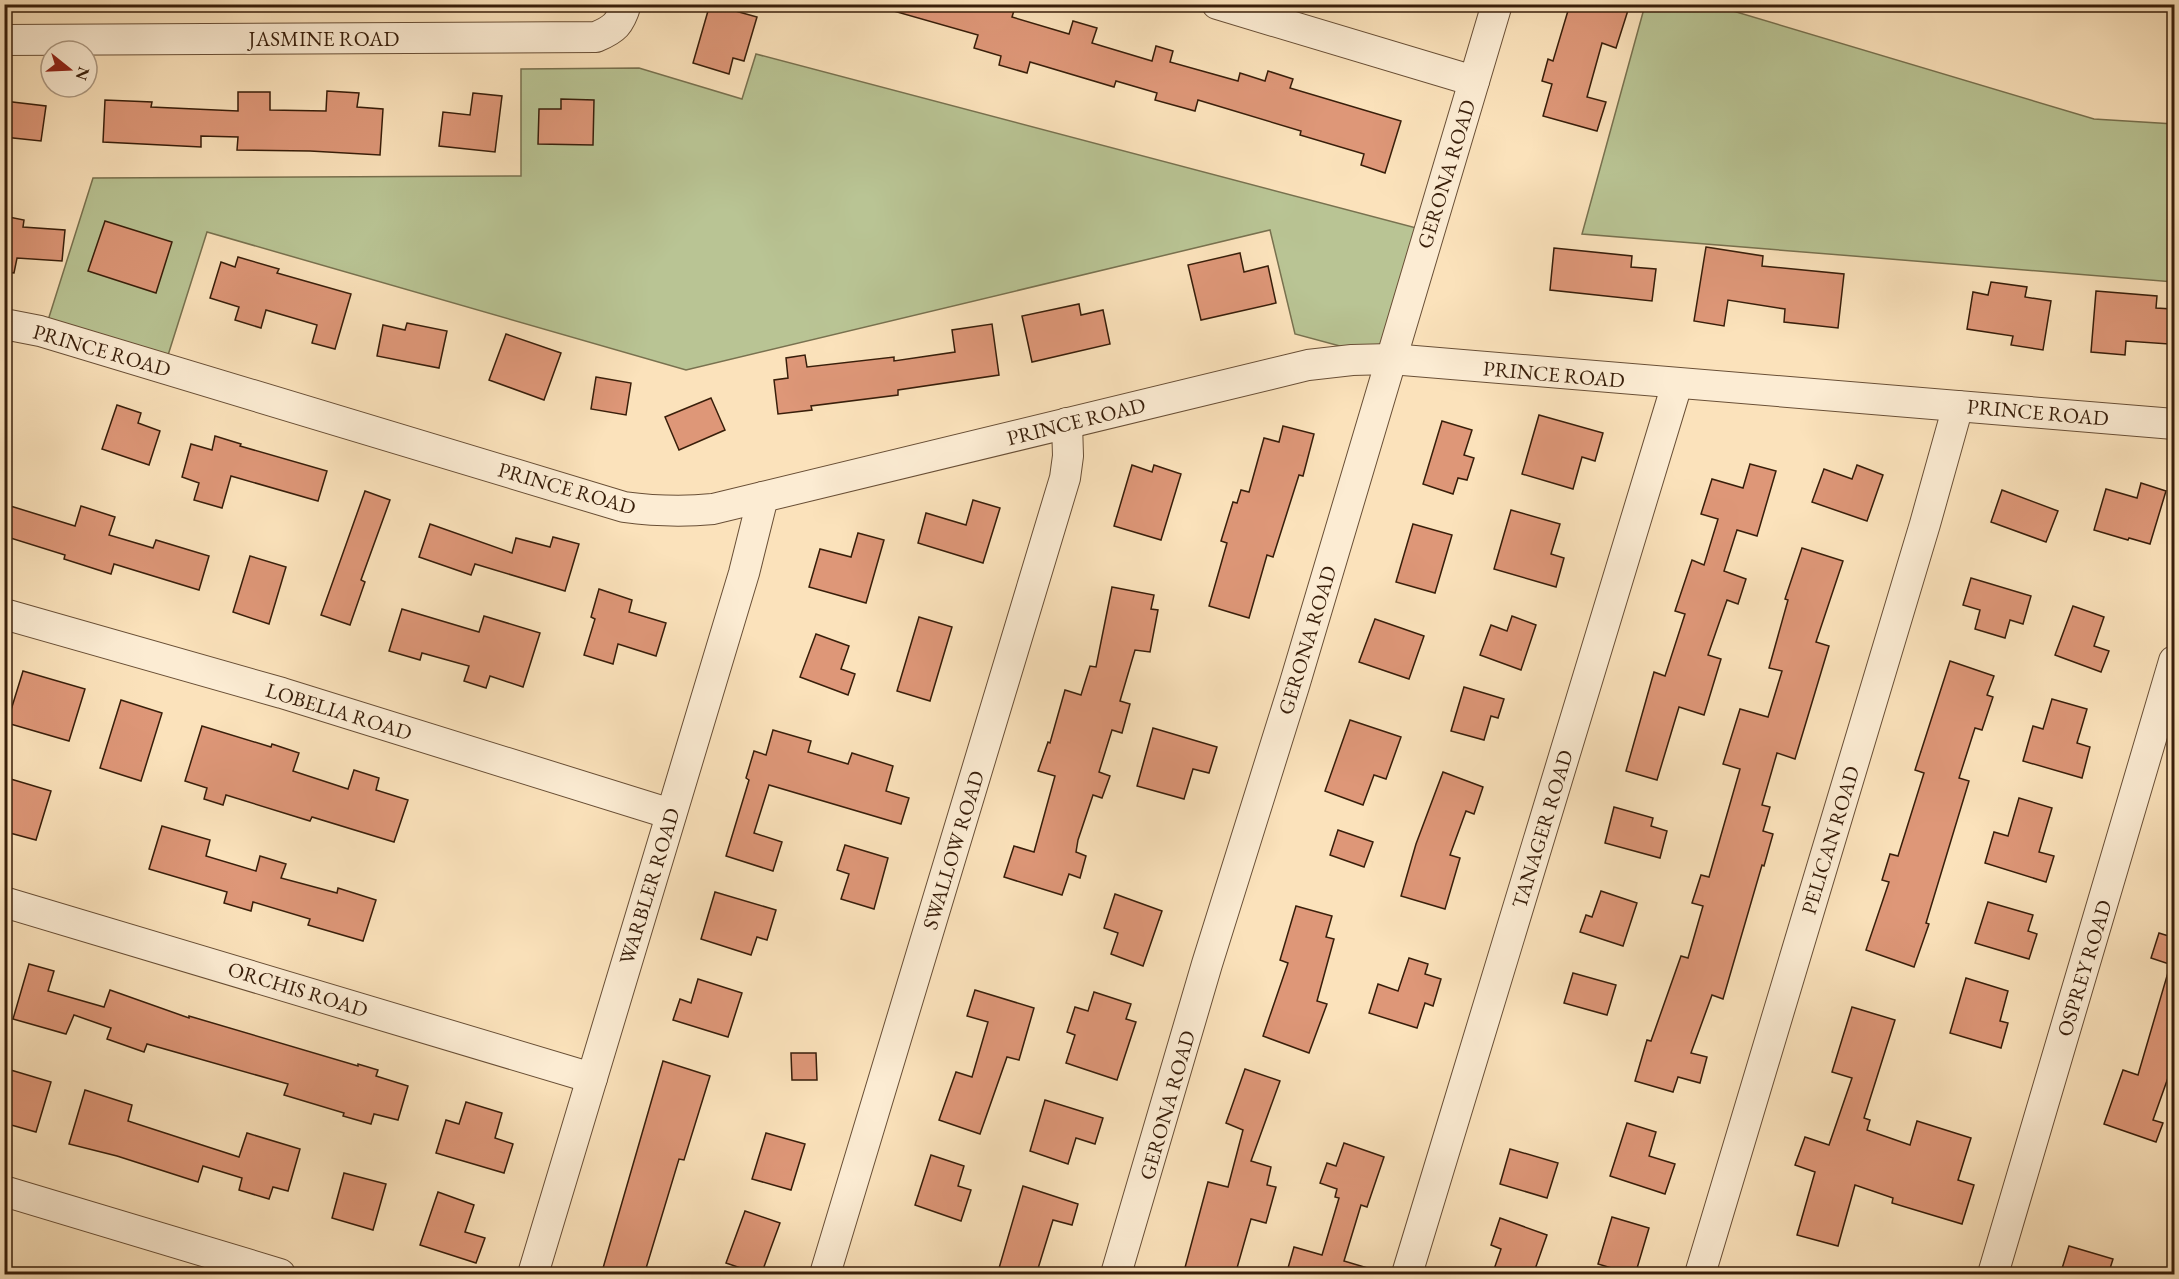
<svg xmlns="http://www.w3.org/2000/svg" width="2179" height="1279" font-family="'EB Garamond',serif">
  <rect width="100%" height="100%" fill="#fbe2bb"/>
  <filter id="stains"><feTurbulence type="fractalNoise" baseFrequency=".00333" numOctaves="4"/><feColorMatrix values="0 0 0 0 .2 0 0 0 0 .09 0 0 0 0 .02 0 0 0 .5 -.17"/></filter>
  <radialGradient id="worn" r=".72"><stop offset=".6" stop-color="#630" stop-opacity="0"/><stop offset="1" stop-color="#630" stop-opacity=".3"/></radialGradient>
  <g fill="#b9c494" stroke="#78714f" stroke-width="1.5">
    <polygon points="1645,5 1713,5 2094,119 2174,124 2174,282 1582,234"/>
    <polygon points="756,54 1424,230 1392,360 1295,334 1270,230 686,370 207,232 163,371 44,333 93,178 521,176 521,69 639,68 742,99"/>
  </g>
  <g fill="#de9778" stroke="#381e0a" stroke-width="1.5">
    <polygon points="710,4 757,17 744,61 733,58 729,74 693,63"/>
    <polygon points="890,4 1016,4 1012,17 1069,34 1073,21 1097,28 1092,43 1152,61 1156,46 1173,51 1170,62 1238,81 1240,73 1265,81 1268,71 1293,79 1290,88 1401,121 1385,173 1361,165 1364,154 1300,135 1301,131 1198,100 1195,111 1155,100 1157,93 1116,81 1114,87 1030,62 1027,73 999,65 1001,56 974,48 978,35 890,10"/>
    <polygon points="1570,4 1630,4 1616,48 1602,43 1587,97 1606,102 1597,131 1543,116 1552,84 1542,81 1548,59 1553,61"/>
    <polygon points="327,91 359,93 357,107 383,109 380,155 310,151 237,150 238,137 201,136 201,147 103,142 105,100 152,102 151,107 238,111 238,92 270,92 270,110 326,111"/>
    <polygon points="473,93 502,96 495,152 439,146 443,112 470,115"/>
    <polygon points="561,99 594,100 593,145 538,144 539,109 561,109"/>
    <polygon points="4,101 46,106 41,141 4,137"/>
    <polygon points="4,216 24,220 23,227 65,230 62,261 17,258 14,273 4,272"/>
    <polygon points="105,221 172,242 156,293 88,271"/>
    <polygon points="1706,247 1763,256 1762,266 1844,274 1838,328 1784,322 1785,309 1728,300 1724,326 1694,321"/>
    <polygon points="1554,248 1632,256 1631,267 1656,269 1652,301 1550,290"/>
    <polygon points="1240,253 1244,272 1268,266 1276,303 1201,320 1188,265"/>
    <polygon points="238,257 279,269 277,273 351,294 335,349 312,343 317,325 266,310 261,328 235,320 239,307 210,298 221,262 235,267"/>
    <polygon points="1991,282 2027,287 2025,297 2051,301 2043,350 2011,345 2013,336 1967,329 1973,292 1988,295"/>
    <polygon points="2096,291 2157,296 2156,308 2172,309 2169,344 2126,341 2125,355 2091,352"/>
    <polygon points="1079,304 1081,315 1103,310 1110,344 1032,362 1022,316"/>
    <polygon points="407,323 447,331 439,368 377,356 383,325 405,330"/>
    <polygon points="992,324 999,375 898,390 898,395 811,406 812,410 778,414 774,380 788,378 786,358 805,355 807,367 894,357 894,361 955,352 952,330"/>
    <polygon points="506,334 561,353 544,400 489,380"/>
    <polygon points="596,377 631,383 626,415 591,409"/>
    <polygon points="711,398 725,430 679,450 665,417"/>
    <polygon points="117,405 141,413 138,423 160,431 149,465 102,449"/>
    <polygon points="1539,415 1603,433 1595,461 1582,457 1573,489 1522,474"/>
    <polygon points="1442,421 1472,430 1464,455 1474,458 1467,480 1458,478 1453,494 1423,484"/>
    <polygon points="1283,426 1314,434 1303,476 1299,475 1273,557 1267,555 1249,618 1209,606 1227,543 1221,541 1233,502 1237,503 1241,490 1249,492 1264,438 1279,442"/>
    <polygon points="215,436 241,444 240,446 327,471 318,501 231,476 222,508 194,500 199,483 182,477 191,444 212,450"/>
    <polygon points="1750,464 1776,471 1757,536 1737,530 1724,571 1746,579 1738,604 1727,600 1708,655 1721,659 1704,715 1679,707 1657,780 1626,771 1654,672 1665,676 1685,614 1675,611 1692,560 1704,565 1718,519 1701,514 1712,479 1743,488"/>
    <polygon points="1132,465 1152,472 1154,465 1181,474 1161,540 1114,526"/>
    <polygon points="1857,465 1883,475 1867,521 1812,502 1824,469 1852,479"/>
    <polygon points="2141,483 2166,491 2150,544 2129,538 2128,540 2094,530 2106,489 2137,498"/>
    <polygon points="2002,490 2058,511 2046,542 1991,522"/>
    <polygon points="365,491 390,500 361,580 365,582 350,625 321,615"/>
    <polygon points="973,500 1000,508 983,563 918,543 926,513 966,525"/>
    <polygon points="4,504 75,526 81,506 115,517 109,535 153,548 156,540 209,556 199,590 114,564 111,574 64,559 65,555 4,536"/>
    <polygon points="1511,510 1560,524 1551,554 1564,558 1556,587 1494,569"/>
    <polygon points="430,524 512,553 516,538 550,547 553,537 579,544 565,591 475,564 471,575 419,557"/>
    <polygon points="1413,524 1452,535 1435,593 1396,582"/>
    <polygon points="858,533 884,540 866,603 809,587 820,549 851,557"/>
    <polygon points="1802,548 1843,561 1816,642 1829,646 1795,759 1777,753 1762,805 1770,807 1763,831 1773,834 1764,866 1762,865 1723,999 1712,995 1691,1053 1707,1057 1700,1083 1678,1077 1673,1092 1635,1081 1647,1040 1651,1041 1681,956 1688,958 1703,906 1692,903 1701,875 1709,877 1740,769 1723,764 1740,709 1768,717 1782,671 1769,668 1788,600 1785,599"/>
    <polygon points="250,556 286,567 269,624 233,612"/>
    <polygon points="1971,578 2031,596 2023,624 2010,620 2005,638 1975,629 1980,610 1963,605"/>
    <polygon points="1112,587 1154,595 1151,609 1158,610 1150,652 1135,650 1120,701 1130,704 1122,733 1112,730 1099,772 1110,776 1102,798 1093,795 1078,840 1076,852 1086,856 1080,878 1069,874 1062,895 1004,877 1014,846 1034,852 1055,776 1038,771 1048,742 1050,743 1065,690 1081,695 1090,666 1096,667"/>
    <polygon points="599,589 632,600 629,612 666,623 656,656 618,644 613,664 584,655 595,619 591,617"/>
    <polygon points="2073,606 2104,617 2094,646 2109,651 2101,672 2055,655"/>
    <polygon points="402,609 479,632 484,616 540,633 523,687 490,676 486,688 464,681 469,666 422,653 420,660 389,651"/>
    <polygon points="1512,616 1536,625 1521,670 1480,655 1491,625 1507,631"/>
    <polygon points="919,617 952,627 930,701 897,691"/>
    <polygon points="1375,619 1424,636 1409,679 1359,662"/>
    <polygon points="816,634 849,646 841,669 855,674 848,695 800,677"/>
    <polygon points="1950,661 1994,676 1987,695 1993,697 1982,730 1975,728 1959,778 1969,781 1926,923 1929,924 1914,967 1866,950 1889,882 1882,880 1890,854 1898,856 1924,773 1915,770"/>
    <polygon points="23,671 85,689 69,741 7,723"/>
    <polygon points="1464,687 1504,699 1498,718 1491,716 1484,740 1451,731"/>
    <polygon points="2052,699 2087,709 2077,743 2090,747 2082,778 2023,761 2033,726 2043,729"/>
    <polygon points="121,700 162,713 141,781 100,768"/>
    <polygon points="1350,720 1401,737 1386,779 1374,775 1363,805 1325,791"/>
    <polygon points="202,726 271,747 272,744 299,753 293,771 348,789 354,770 379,778 376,790 408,800 394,842 312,817 310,821 226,795 223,805 204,799 207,788 185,781"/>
    <polygon points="1153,728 1217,747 1209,773 1193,769 1184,799 1137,786"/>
    <polygon points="773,730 811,741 808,752 848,764 852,753 893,766 886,791 909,798 901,824 769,785 754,833 782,842 773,871 726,856 749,780 746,778 754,751 766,755"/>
    <polygon points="1443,772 1483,787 1474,814 1466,811 1450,855 1460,858 1445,909 1401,896 1416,844"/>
    <polygon points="4,777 51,791 36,840 6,832 9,821 4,820"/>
    <polygon points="2019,798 2052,808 2039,852 2054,856 2046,882 1985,863 1994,832 2008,836"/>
    <polygon points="1614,807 1653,818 1651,826 1667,831 1660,858 1605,843"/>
    <polygon points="162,826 210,840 206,856 256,871 260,856 286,864 281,878 337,893 338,888 376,900 363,941 308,925 310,919 253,902 251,911 224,903 227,892 149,869"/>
    <polygon points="1338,830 1373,842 1364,867 1330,855"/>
    <polygon points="845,845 888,858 874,909 841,899 849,874 837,870"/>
    <polygon points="1601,891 1637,903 1623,946 1580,932 1586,915 1592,917"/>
    <polygon points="715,892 776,910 767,940 757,937 751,955 701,939"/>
    <polygon points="1115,894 1162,911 1143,966 1111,954 1118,933 1104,928"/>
    <polygon points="1988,902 2033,915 2028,931 2037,934 2029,959 1975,943"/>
    <polygon points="1296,906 1332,916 1326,937 1334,939 1317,1001 1327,1004 1309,1053 1263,1036 1288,963 1280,960"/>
    <polygon points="2159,933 2175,938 2175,966 2151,958"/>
    <polygon points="1409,958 1428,964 1425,974 1441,979 1433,1006 1425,1003 1417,1028 1369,1013 1378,984 1398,991"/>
    <polygon points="29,964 54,971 48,991 104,1007 110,990 189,1018 189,1016 358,1066 358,1064 378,1070 376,1076 408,1086 398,1120 374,1114 371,1124 343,1116 344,1113 284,1095 288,1084 147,1044 144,1052 107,1039 111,1028 74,1015 66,1034 13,1019"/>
    <polygon points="2169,969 2175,970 2175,1058 2153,1120 2163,1123 2156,1142 2104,1124 2123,1070 2138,1075"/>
    <polygon points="1573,973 1616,985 1607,1015 1564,1003"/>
    <polygon points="1966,978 2008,991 2000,1021 2008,1023 2001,1048 1950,1033"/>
    <polygon points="698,979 742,993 728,1037 673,1020 680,999 691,1003"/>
    <polygon points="975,990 1034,1008 1019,1060 1007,1057 980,1134 939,1120 956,1072 972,1077 988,1022 967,1016"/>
    <polygon points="1094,992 1131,1004 1126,1019 1136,1022 1117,1080 1066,1063 1075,1035 1067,1032 1075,1007 1088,1011"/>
    <polygon points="1852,1007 1895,1020 1864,1118 1870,1120 1867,1130 1910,1145 1917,1121 1971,1138 1958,1180 1974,1185 1962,1224 1892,1203 1893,1198 1855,1185 1838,1246 1797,1235 1815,1172 1795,1165 1805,1137 1829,1145 1852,1078 1832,1072"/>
    <polygon points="791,1053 816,1053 817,1080 792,1080"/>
    <polygon points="663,1061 710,1076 684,1160 679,1159 644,1275 601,1275"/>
    <polygon points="4,1068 51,1082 36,1132 4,1123"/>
    <polygon points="1245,1069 1280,1081 1251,1161 1271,1167 1267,1185 1276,1187 1266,1223 1251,1219 1235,1275 1183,1275 1208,1182 1228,1187 1243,1130 1226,1123"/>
    <polygon points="85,1090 132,1105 128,1121 239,1157 247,1133 300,1149 288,1191 273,1187 269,1199 239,1190 242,1178 203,1166 198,1182 117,1156 69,1144"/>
    <polygon points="1045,1100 1103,1118 1095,1144 1076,1138 1068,1164 1030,1151"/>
    <polygon points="466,1102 502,1113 495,1138 513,1144 504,1173 436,1153 446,1120 459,1124"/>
    <polygon points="1627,1123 1656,1132 1649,1156 1675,1164 1665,1194 1610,1176"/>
    <polygon points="766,1133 805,1144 791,1190 752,1179"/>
    <polygon points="1344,1143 1384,1157 1367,1207 1361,1205 1344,1261 1371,1269 1370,1275 1286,1275 1294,1247 1322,1255 1339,1198 1335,1197 1337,1189 1320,1183 1327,1163 1336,1166"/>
    <polygon points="1510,1149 1558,1163 1547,1198 1500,1184"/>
    <polygon points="931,1155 964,1166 958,1186 971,1190 961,1221 915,1205"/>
    <polygon points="344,1173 386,1184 373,1230 332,1218"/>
    <polygon points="1023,1186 1078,1204 1072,1225 1053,1220 1036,1275 997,1275"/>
    <polygon points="438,1192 474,1205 465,1232 485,1238 476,1263 420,1245"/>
    <polygon points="745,1211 780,1223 761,1275 726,1263"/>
    <polygon points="1612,1217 1649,1228 1635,1275 1598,1264"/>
    <polygon points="1500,1218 1547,1235 1533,1275 1492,1275 1501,1249 1491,1245"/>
    <polygon points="2069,1246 2113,1259 2108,1275 2060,1275"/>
  </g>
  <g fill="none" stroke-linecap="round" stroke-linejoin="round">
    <g stroke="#694f36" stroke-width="32">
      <g id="minor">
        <polyline points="1217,4 1474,81"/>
        <path d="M4,40L596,37C615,29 620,24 626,4"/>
        <path d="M4,324L40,331L624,507C654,511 683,512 713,509L1308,365L1352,360L1391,359L2174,424"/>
        <polyline points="4,614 282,693 671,814"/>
        <polyline points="4,902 592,1078"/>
        <polyline points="4,1191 280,1274"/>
        <polyline points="533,1274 744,573 763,497"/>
        <polyline points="825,1274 1065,478 1068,456 1067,423"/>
        <polyline points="1116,1274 1207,964 1294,686 1497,4"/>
        <polyline points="1407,1274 1677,384"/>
        <polyline points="1700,1274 1925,524 1958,406"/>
        <polyline points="1993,1274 2174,661"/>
      </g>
    </g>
    <use href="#minor" stroke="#fcecd3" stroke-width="30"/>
  </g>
  <g text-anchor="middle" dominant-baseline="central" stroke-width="6" stroke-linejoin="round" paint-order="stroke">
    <g font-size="21" fill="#381e0a" stroke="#fcecd3">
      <text x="324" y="38">JASMINE ROAD</text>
      <text transform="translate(1446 174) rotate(-73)">GERONA ROAD</text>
      <text transform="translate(102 350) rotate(16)">PRINCE ROAD</text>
      <text transform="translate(1554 374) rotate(5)">PRINCE ROAD</text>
      <text transform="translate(2038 412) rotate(5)">PRINCE ROAD</text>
      <text transform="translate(1076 421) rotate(-14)">PRINCE ROAD</text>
      <text transform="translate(567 488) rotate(16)">PRINCE ROAD</text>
      <text transform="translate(1307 640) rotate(-73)">GERONA ROAD</text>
      <text transform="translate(339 711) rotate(17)">LOBELIA ROAD</text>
      <text transform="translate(1542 829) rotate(-73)">TANAGER ROAD</text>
      <text transform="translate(1830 840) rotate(-73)">PELICAN ROAD</text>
      <text transform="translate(953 850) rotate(-73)">SWALLOW ROAD</text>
      <text transform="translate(649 886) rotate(-73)">WARBLER ROAD</text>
      <text transform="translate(2084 968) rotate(-73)">OSPREY ROAD</text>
      <text transform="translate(298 989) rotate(17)">ORCHIS ROAD</text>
      <text transform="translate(1167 1105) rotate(-74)">GERONA ROAD</text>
    </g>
  </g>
  <rect width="2179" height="1279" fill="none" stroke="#fbe2bb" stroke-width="24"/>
  <rect x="6" y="6" width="2167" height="1267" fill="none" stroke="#381e0a" stroke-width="3"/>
  <rect x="12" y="12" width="2155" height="1255" fill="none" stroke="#381e0a" stroke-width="1.5"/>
  <g transform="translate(69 69) rotate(108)"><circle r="28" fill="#fcecd3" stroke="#ae9a83" stroke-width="1.5"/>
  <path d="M0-4.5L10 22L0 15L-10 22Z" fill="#8f2418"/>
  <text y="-9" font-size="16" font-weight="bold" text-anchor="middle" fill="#381e0a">N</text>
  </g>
  <rect width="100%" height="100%" filter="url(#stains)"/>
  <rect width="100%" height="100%" fill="url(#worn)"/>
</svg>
